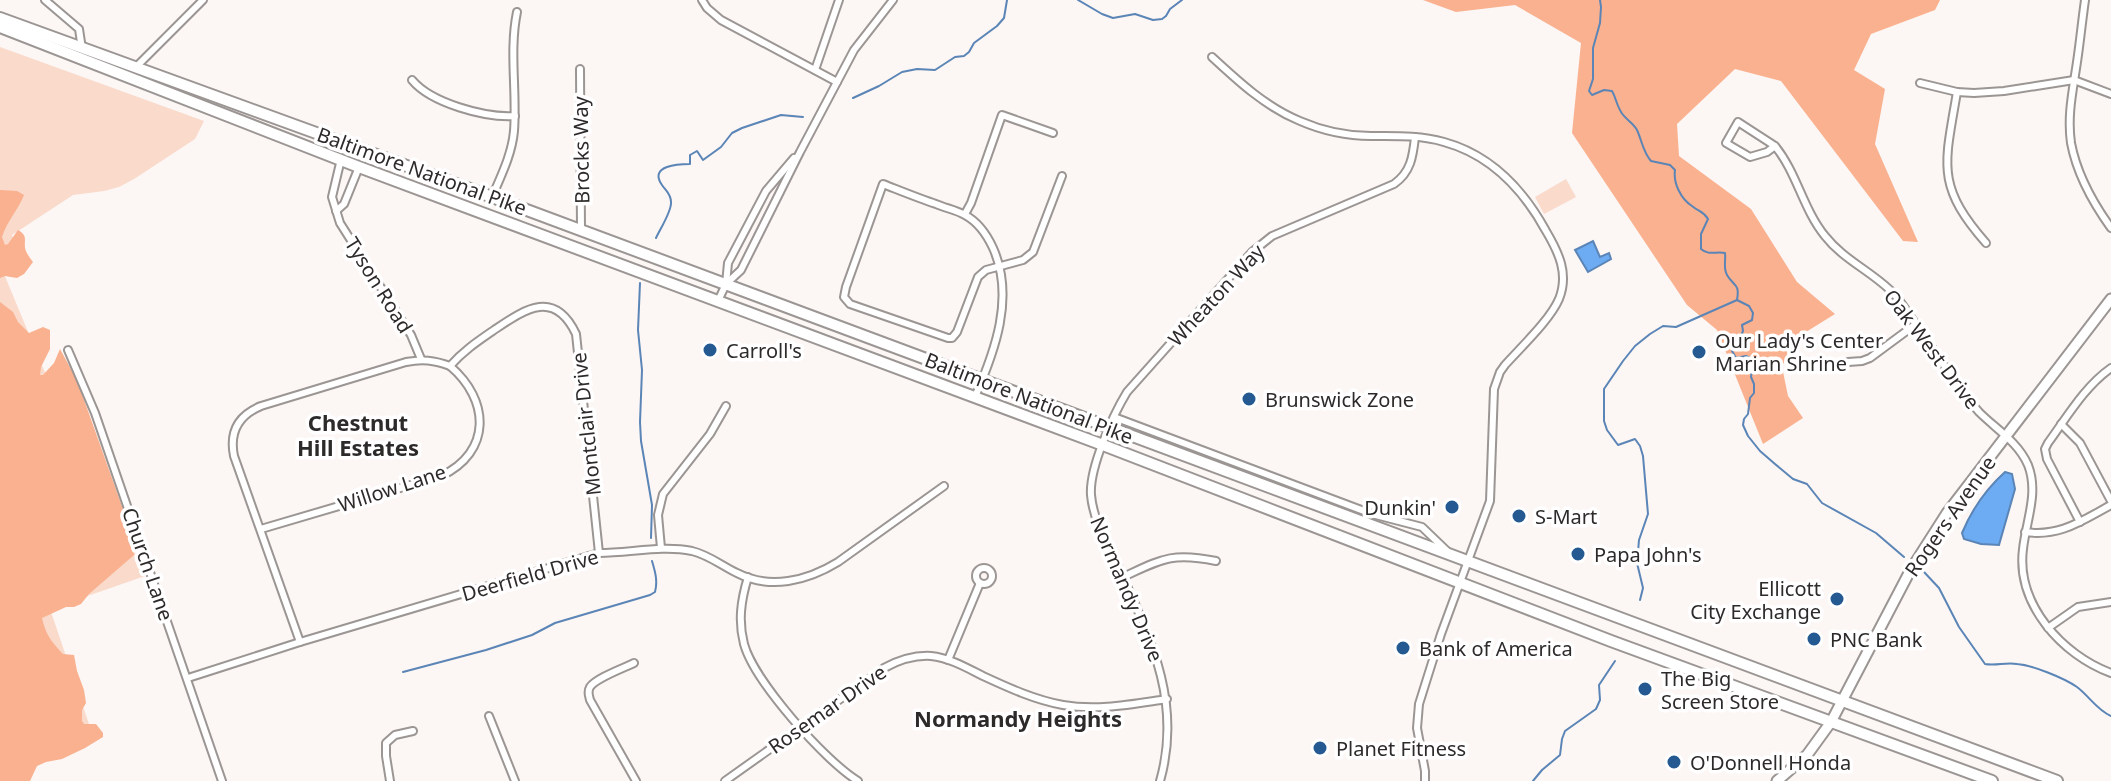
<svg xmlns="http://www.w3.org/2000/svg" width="2111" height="781" font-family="'Noto Sans',sans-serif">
  <rect width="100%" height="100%" fill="#fcf6f4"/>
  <g fill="#f9dacb">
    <polygon points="0,47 204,121 195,139 134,179 119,187 104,191 73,195 12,235 23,263 4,274 46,375 127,521 145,576 50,609 92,733 11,781 0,781"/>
    <polygon points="1566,179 1576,197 1544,214 1535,197"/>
  </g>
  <g fill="#fab18f">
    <polygon points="1423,0 1940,0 1935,10 1871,34 1854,70 1885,89 1875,144 1918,242 1903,241 1781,81 1735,69 1677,124 1679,156 1751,209 1797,282 1835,314 1793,340 1782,367 1788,396 1803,418 1763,444 1717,330 1687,305 1572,133 1581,43 1515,5 1456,12"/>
    <path d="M0,190L17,191L24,195C18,210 7,221 2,237L5,245L8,244L18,230C28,236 24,239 25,248C26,253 30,258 33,262L24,274L17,278L5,276L0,278Z"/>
    <path d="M0,302L13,312L18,322L29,333L43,327L50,330V349L41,367L40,375H43L54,363L60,349L77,380L134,540V555L89,594L81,604L74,607H66L42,618C46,635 51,641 63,654L74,655L77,671L84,690L86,703L82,710V721L84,724H96L103,733V737L85,748L62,759L46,762L37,766L30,781H0Z"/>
  </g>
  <g fill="#6dabf2" stroke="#5a85b6" stroke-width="2">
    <polygon points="1593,241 1600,257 1609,253 1611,259 1588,272 1575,250"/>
    <path d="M2005,472L2012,474L2015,489L1999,545L1981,544L1964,539L1962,533C1972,509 1985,490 2005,472Z"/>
  </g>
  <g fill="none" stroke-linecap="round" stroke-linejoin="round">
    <g stroke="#5a85b6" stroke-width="2">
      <polyline points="1078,0 1102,14 1113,18 1135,14 1153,20 1162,19 1166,16 1170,9 1182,0"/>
      <path d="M1600,0L1601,7L1600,23L1593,48V79L1589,91L1592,95L1604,90L1612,91C1616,98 1616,103 1620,110C1623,118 1633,122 1637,130C1642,141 1643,152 1651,161L1670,165L1675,170C1673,183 1681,199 1692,206C1699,212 1703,211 1708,219L1701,234V249C1709,256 1716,251 1725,253C1726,261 1723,268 1727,275C1734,287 1740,283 1737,300L1676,327L1663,326L1650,334L1635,346L1623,361L1604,389V421L1607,430L1618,445L1635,439L1640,446L1643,456L1648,514L1639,540L1637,563L1643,588L1640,600"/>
      <polyline points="853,98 879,86 902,72 917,69 935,70 955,57 964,56 969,52 974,43 997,26 1004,18 1007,0"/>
      <path d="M656,238C660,229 672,211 671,202C671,194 666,191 662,185C648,165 680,164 690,164V155L697,151L703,160L721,147L732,133L742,128L781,115L803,117"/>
      <polyline points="640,283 638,330 642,370 640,422 641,441 652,505 651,538"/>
      <polyline points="1737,300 1749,306 1753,313 1752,320 1742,325 1743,331 1740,338 1742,346 1734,349 1732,351 1736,358 1746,356 1752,359 1753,364 1751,377 1754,384 1754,393 1750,398 1748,414 1744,419 1743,425 1748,436 1760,451 1775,464 1793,479 1807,484 1822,503 1876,533 1904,557"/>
      <path d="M1924,572L1939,588L1959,627L1985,664C1996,666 2006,662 2017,664C2032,665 2064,678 2077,687C2089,696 2097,710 2111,716"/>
      <path d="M403,672L486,650L532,635L555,623L650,595L655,592C658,581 655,571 652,561"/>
      <polyline points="1533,781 1542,770 1560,755 1562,739 1565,731 1596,709 1600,700 1599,685 1615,661"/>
    </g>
    <g stroke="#9b9694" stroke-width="10">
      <g id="minor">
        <polyline points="45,0 79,29 82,49"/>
        <polyline points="702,0 707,8 721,20 837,82"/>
        <path d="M2085,0C2082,21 2080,42 2077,62C2073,90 2067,115 2071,143C2077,175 2093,203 2111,228"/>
        <path d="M1212,57C1239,82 1266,107 1300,121C1323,131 1347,136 1371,136C1396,136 1420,135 1444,142C1491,155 1523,189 1546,231C1559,253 1569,274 1559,299C1550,320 1521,347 1505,365L1500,372L1494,389L1490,501L1441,634L1419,704L1417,728L1425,771V781"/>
        <polyline points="136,67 203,0"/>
        <polyline points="580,69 581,231"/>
        <polyline points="815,70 839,0"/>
        <path d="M412,80C431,103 485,118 515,116"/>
        <polyline points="1920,83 1957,92 1974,93 2004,91 2074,80 2111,94"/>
        <path d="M1957,92C1945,164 1935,185 1986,243"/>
        <path d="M1775,146L1738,122L1726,143L1750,157L1767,152L1775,146C1797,173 1803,209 1825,236C1843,259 1869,270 1890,290C1900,299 1907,312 1915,323C1935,351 1957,387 1979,412C1996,429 2018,442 2028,465C2039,493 2026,521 2023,549C2016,604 2062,655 2111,673"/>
        <polyline points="341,159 332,197 340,223 411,335 421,359"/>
        <path d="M492,197C501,176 512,154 514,131C517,91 509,51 517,12"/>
        <polyline points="336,211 344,204 359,167"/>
        <polyline points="965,214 971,203 1002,115 1053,133"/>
        <polyline points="726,284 741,270 800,152 854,50 893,0"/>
        <polyline points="718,301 726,284 728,263 766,191 794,158"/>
        <polyline points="68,350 95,413 222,781"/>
        <polyline points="1848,362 1862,361 1870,358 1916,324"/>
        <path d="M975,397C995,351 1015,297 993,248C987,235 978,222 965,215C956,210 945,208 936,204C918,198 901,191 883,184L846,287L844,297L850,304L948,338H952L957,332L978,277L986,270L1023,260L1033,252L1062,176"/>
        <polyline points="1114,417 1372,514 1422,527 1447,551"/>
        <polyline points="2061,424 2080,443 2111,501"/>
        <path d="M2080,522L2047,459L2045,449L2048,443C2067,417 2085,386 2111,368"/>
        <path d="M261,529L441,476C492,452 490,400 450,366"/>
        <path d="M2025,532C2060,537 2081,521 2111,505"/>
        <polyline points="661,548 658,515 663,494 710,434 726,406"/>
        <circle cx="984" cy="576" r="8"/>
        <path d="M748,577C741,600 738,621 744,644C754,681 825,761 858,781"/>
        <path d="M1123,577C1162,559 1172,552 1216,561"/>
        <polyline points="2048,628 2078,607 2111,602"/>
        <path d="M300,642L234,456C229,431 239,415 261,406L406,362C422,359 434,360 450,366C463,351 478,341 494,330C524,310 554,288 576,334L599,553"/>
        <polyline points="948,660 980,583"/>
        <path d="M634,663C624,668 596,678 590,687C587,692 589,695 590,700L636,781"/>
        <path d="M188,678L300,642L599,553C630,553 662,545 692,551C709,555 722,566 737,573C770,590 807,581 838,562L944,486"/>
        <polyline points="489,716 515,781"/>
        <polyline points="390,781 386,756 386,743 395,735 413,731"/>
        <path d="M725,781L884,668C899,660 915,655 931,656C950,658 967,668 983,676C1009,688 1035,700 1063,705C1098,711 1132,704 1167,699"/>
        <path d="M1160,781C1183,701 1149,635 1117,564C1106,542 1093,519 1091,495C1089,468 1113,415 1127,392L1252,252L1272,236L1394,184C1411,172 1413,156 1415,137"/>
      </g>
    </g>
    <g stroke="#9b9694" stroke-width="13">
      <polyline id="secondary" points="1777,781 1807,755 1831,722 1910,571 1947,513 2111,299"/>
    </g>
    <g stroke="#9b9694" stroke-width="14">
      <g id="primary">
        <polyline points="0,18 492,197 2057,781"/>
        <polyline points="0,27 359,167 1103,445 1611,641 1992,781"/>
      </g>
    </g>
    <use href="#minor" stroke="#fff" stroke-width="6"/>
    <use href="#secondary" stroke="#fff" stroke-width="9"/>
    <use href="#primary" stroke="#fff" stroke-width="10"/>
  </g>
  <g fill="#245991" stroke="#fff" stroke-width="3">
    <circle cx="710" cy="350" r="8"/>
    <circle cx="1699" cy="352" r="8"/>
    <circle cx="1249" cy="399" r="8"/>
    <circle cx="1452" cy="507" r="8"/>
    <circle cx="1519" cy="516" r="8"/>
    <circle cx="1578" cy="554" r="8"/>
    <circle cx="1837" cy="599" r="8"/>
    <circle cx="1814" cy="639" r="8"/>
    <circle cx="1403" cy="648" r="8"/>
    <circle cx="1645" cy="689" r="8"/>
    <circle cx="1320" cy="748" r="8"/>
    <circle cx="1674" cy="762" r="8"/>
  </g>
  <g text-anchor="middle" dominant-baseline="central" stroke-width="7" stroke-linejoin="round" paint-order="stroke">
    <g font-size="20" fill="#2d2b2a" stroke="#fff">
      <text transform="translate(581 150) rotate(-91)">Brocks Way</text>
      <text transform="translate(422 171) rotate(20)">Baltimore National Pike</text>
      <text transform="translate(379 285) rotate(58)">Tyson Road</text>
      <text transform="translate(1216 295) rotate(-47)">Wheaton Way</text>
      <text transform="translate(1932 349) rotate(53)">Oak West Drive</text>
      <text transform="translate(1029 398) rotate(21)">Baltimore National Pike</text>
      <text transform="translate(586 424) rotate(-96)">Montclair Drive</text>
      <text transform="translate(392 488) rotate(-18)">Willow Lane</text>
      <text transform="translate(1950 516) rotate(-55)">Rogers Avenue</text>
      <text transform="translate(148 564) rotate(71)">Church Lane</text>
      <text transform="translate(530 575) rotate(-16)">Deerfield Drive</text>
      <text transform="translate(1127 589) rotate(67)">Normandy Drive</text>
      <text transform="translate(827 709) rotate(-35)">Rosemar Drive</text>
    </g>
    <g font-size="20" fill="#2d2b2a" stroke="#fff" text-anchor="start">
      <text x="1715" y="340">Our Lady's Center<tspan x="1715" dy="23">Marian Shrine</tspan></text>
      <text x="726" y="350">Carroll's</text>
      <text x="1265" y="399">Brunswick Zone</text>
      <text x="1436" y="507" text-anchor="end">Dunkin'</text>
      <text x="1535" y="516">S-Mart</text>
      <text x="1594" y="554">Papa John's</text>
      <text x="1821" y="588" text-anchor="end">Ellicott<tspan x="1821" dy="23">City Exchange</tspan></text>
      <text x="1830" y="639">PNC Bank</text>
      <text x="1419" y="648">Bank of America</text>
      <text x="1661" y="678">The Big<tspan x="1661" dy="23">Screen Store</tspan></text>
      <text x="1336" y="748">Planet Fitness</text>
      <text x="1690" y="762">O'Donnell Honda</text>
    </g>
    <g font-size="22" font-weight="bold" fill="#2d2b2a" stroke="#fff">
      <text x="358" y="422">Chestnut<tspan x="358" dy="25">Hill Estates</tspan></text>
      <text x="1018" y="718">Normandy Heights</text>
    </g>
  </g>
</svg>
